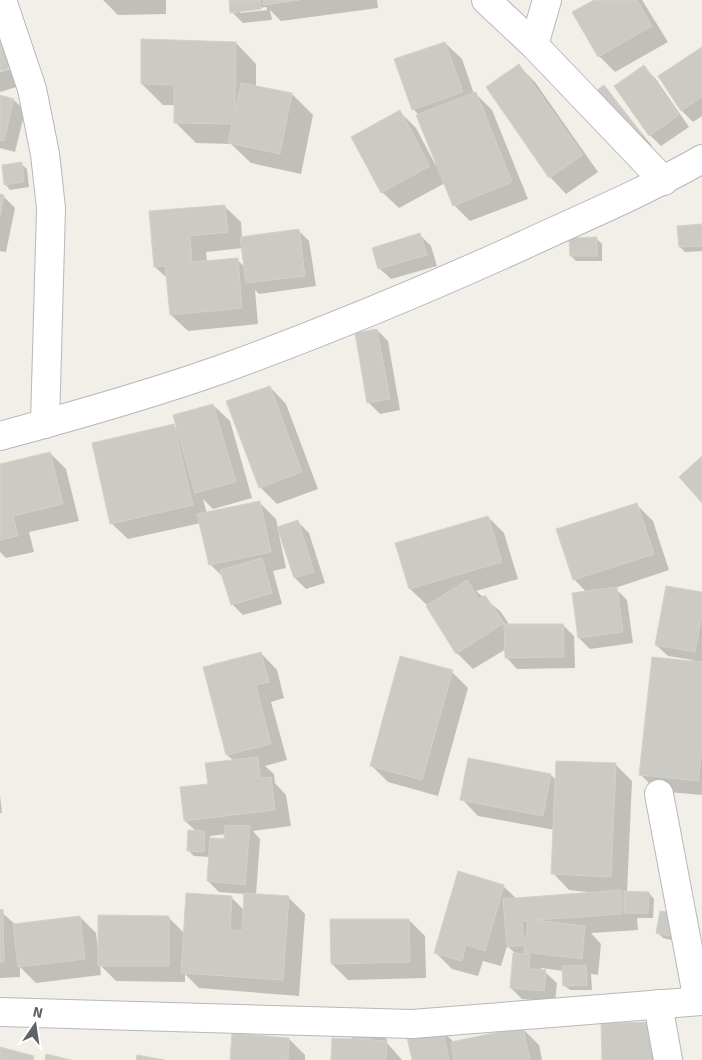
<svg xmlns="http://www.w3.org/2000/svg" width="702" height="1060" font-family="Signika,sans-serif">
  <rect width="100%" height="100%" fill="#f1efe8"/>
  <g fill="#0003" fill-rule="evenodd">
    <polygon points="103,0 166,0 166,14 118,15"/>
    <path d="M230,0H377L378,8L281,21L270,10L272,20L243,23L232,12ZM267,7V10L240,13V10Z"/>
    <polygon points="596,0 642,0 668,42 615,72 599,56"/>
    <polygon points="0,7 23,85 0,92 0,72 14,68 13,66 0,70"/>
    <polygon points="236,43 256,64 256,87 292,94 313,115 301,174 251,163 231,144 196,143 175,122 175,105 163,105 142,84"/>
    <polygon points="445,43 462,59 474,94 475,93 492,110 528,199 470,221 454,205 445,183 399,208 382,192 400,112 416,128 435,164 437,163 419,115 413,109"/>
    <polygon points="702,48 702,116 693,122 682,111 659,76"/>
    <polygon points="519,66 535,82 598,172 566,194 550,177 488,87"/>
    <polygon points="643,67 655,78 689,127 661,146 650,135"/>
    <polygon points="604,86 652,146 638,156"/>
    <polygon points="0,96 14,100 25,111 15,152 0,148"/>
    <polygon points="21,164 27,169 29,187 10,190 5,184"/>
    <polygon points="0,196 4,197 15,208 6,252 0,251"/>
    <path d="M224,206L241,222L242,238L298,230L309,241L316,286L259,294L255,290L258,324L188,331L171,315L168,279L155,267L150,213ZM243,248L246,268L237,260L207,262L206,252Z"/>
    <polygon points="702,225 702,251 685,252 680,247"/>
    <polygon points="420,235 431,246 437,266 391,279 379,268"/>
    <polygon points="596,238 602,244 602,261 576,261 571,256"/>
    <polygon points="377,330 388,341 400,410 380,414 368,402"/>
    <polygon points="270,387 286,404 318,489 277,504 260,487"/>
    <polygon points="213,405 230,421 252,498 213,509 203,499 207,514 260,503 276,519 278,528 298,522 309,533 325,583 306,589 295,578 281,534 279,535 286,568 273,571 282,604 243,615 232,604 224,578 210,564 201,523 128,539 111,523 174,426 178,430"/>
    <polygon points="50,453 66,469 79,521 29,532 34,552 6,558 0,552 0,465"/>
    <polygon points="637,505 653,521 669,570 615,588 627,600 633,643 590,649 579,638 587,593 574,579"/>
    <polygon points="488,517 504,533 518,579 476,591 501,612 510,626 563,625 574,636 575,668 517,669 506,657 506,649 473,669 457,653 427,605 410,589"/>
    <polygon points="702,594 702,795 657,791 640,774 693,660 668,656 656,645"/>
    <path d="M261,653L277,670L284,698L271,702L287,760L265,766L274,774L275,783L286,795L291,826L253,831L260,839L256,895L288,897L305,914L299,996L199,988L185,974V982L116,981L100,965L101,975L36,983L20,967V977L0,978V911L16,925L80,917L96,933L98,949L168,917L185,934L231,897L244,910L245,894L219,892L208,881L210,857L194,856L189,851L196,831L185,821L209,785L234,761L227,755L205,668ZM226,834L225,841L210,839V836Z"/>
    <polygon points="452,672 468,688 438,796 388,782 371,765"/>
    <polygon points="616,765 632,781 627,892 649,893 654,899 653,918 637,918 638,930 591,933 601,944 598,975 591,974 592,990 570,990 564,985 564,971 541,968 541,971 545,972 557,983 555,1002 522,999 511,988 514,952 507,946 501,966 483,961 478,976 452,969 435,952 503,886 517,899 597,893 569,890 553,873 555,830 478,816 462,799 551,775 557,781"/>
    <polygon points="0,795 2,813 0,813"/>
    <polygon points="673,914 675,941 663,938 658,933"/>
    <polygon points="409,920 425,936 426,978 348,980 332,964"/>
    <polygon points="371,1023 387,1040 387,1043 402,1060 332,1060"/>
    <polygon points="667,1023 678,1035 678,1040 661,1060 603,1060"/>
    <polygon points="522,1028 539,1045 542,1060 413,1060 442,1031 454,1042"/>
    <polygon points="289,1039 305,1055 305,1060 231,1060"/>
  </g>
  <g fill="#cccac5" stroke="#d6d1c6">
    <polygon points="229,0 260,0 261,9 230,13"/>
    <polygon points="263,0 299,0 263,5"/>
    <polygon points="594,0 637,0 652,26 598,57 572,12"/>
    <polygon points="141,39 236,42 235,112 241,83 292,93 280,154 228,143 232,124 174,123 174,85 141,84"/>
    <polygon points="445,42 463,92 412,110 394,59"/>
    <polygon points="0,43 8,69 0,71"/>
    <polygon points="702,47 702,97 681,111 658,76"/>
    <polygon points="519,64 583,155 549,178 486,87"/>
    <polygon points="644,65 679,115 649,136 614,86"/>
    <polygon points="604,85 642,134 626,146 588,97"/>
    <polygon points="476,92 512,182 453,206 416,115"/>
    <polygon points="0,95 14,99 4,141 0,140"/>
    <polygon points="400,110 430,166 381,193 351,137"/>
    <polygon points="22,162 24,182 4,185 2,165"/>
    <polygon points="0,194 4,195 0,216"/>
    <polygon points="225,205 228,232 190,236 192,262 238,258 242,308 170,315 165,266 154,267 149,211"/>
    <polygon points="702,224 702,246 679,247 677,226"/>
    <polygon points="299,229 305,276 246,283 240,237"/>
    <polygon points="420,233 427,255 378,269 372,248"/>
    <polygon points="597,237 597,256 570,256 569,238"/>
    <polygon points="377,329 390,399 367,403 355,333"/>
    <polygon points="270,386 302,472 259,488 226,401"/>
    <polygon points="213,404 236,482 195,493 173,415"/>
    <polygon points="174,424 193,505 110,524 92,443"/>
    <polygon points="50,452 63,504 13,516 18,536 0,540 0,464"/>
    <polygon points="702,456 702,503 679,477"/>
    <polygon points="260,501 271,552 209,565 197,514"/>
    <polygon points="637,503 654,554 573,580 556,529"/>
    <polygon points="488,516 502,562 409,589 395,543"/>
    <polygon points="298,520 314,572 294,578 277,527"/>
    <polygon points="262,558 272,593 231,605 220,570"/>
    <polygon points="467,580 479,599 485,595 504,623 456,654 426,606"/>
    <polygon points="666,586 702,592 702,614 695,652 655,645"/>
    <polygon points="617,587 623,632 578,638 572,593"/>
    <polygon points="504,624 563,624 564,657 505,658"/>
    <polygon points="261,652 269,682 256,685 271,744 226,755 203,667"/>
    <polygon points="400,656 453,670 422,780 370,766"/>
    <polygon points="652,657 702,662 702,747 698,781 639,775"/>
    <polygon points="258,757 260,778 271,777 275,810 184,821 180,787 208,784 205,763"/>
    <polygon points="468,758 551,774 543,816 460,800"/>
    <polygon points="556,761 616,763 611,877 551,874"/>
    <polygon points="225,825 250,826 245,885 207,881 210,838 224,839"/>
    <polygon points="188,830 205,831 204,852 187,851"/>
    <polygon points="458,871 504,885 485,951 466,945 462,961 434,953"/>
    <polygon points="621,890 622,914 536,920 585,926 582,959 524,952 528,921 522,921 524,945 507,947 503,899"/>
    <polygon points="624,891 649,892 648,913 624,913"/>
    <polygon points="186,893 232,896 230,930 242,931 244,893 289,896 283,980 181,973"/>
    <polygon points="3,909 4,962 0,962 0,910"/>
    <polygon points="660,911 674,913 670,936 656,933"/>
    <polygon points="98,915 169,916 169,966 98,966"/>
    <polygon points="80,916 85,959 18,967 13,924"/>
    <polygon points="330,919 409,919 410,962 331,964"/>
    <polygon points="513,953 530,954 529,969 546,970 544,991 510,988"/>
    <polygon points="586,965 587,985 563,986 562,966"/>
    <polygon points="353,1022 371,1022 371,1039 357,1039 387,1041 386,1060 331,1060 332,1038 352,1039"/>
    <polygon points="667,1022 650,1030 651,1060 602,1060 601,1023"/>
    <polygon points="523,1027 530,1060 454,1060 451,1042"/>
    <polygon points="443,1030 449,1060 412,1060 407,1037"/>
    <polygon points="232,1033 289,1038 288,1060 230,1060"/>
    <polygon points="0,1047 34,1056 33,1060 0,1060"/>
    <polygon points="46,1054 71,1060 45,1060"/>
    <polygon points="137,1055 165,1060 136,1060"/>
  </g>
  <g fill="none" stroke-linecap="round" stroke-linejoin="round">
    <g stroke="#b5b8bc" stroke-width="30">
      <g id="minor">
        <polyline points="2,0 32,89 45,154 51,208 45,424"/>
        <polyline points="486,0 534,45 664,181"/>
        <polyline points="534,45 547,0"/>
        <path d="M0,436C74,416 149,395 222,369C324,332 425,290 524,245C584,217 645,192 702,159"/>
        <polyline points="659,794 698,1001"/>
        <polyline points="658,1004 668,1060"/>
        <polyline points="0,1012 412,1024 702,1001"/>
      </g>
    </g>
    <use href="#minor" stroke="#fff" stroke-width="28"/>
  </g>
  <g transform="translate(35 1025) rotate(13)" stroke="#ffffff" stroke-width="4" paint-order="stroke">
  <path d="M0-4L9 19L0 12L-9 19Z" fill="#5f6368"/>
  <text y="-8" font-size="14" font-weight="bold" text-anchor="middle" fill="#5f6368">N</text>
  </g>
</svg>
